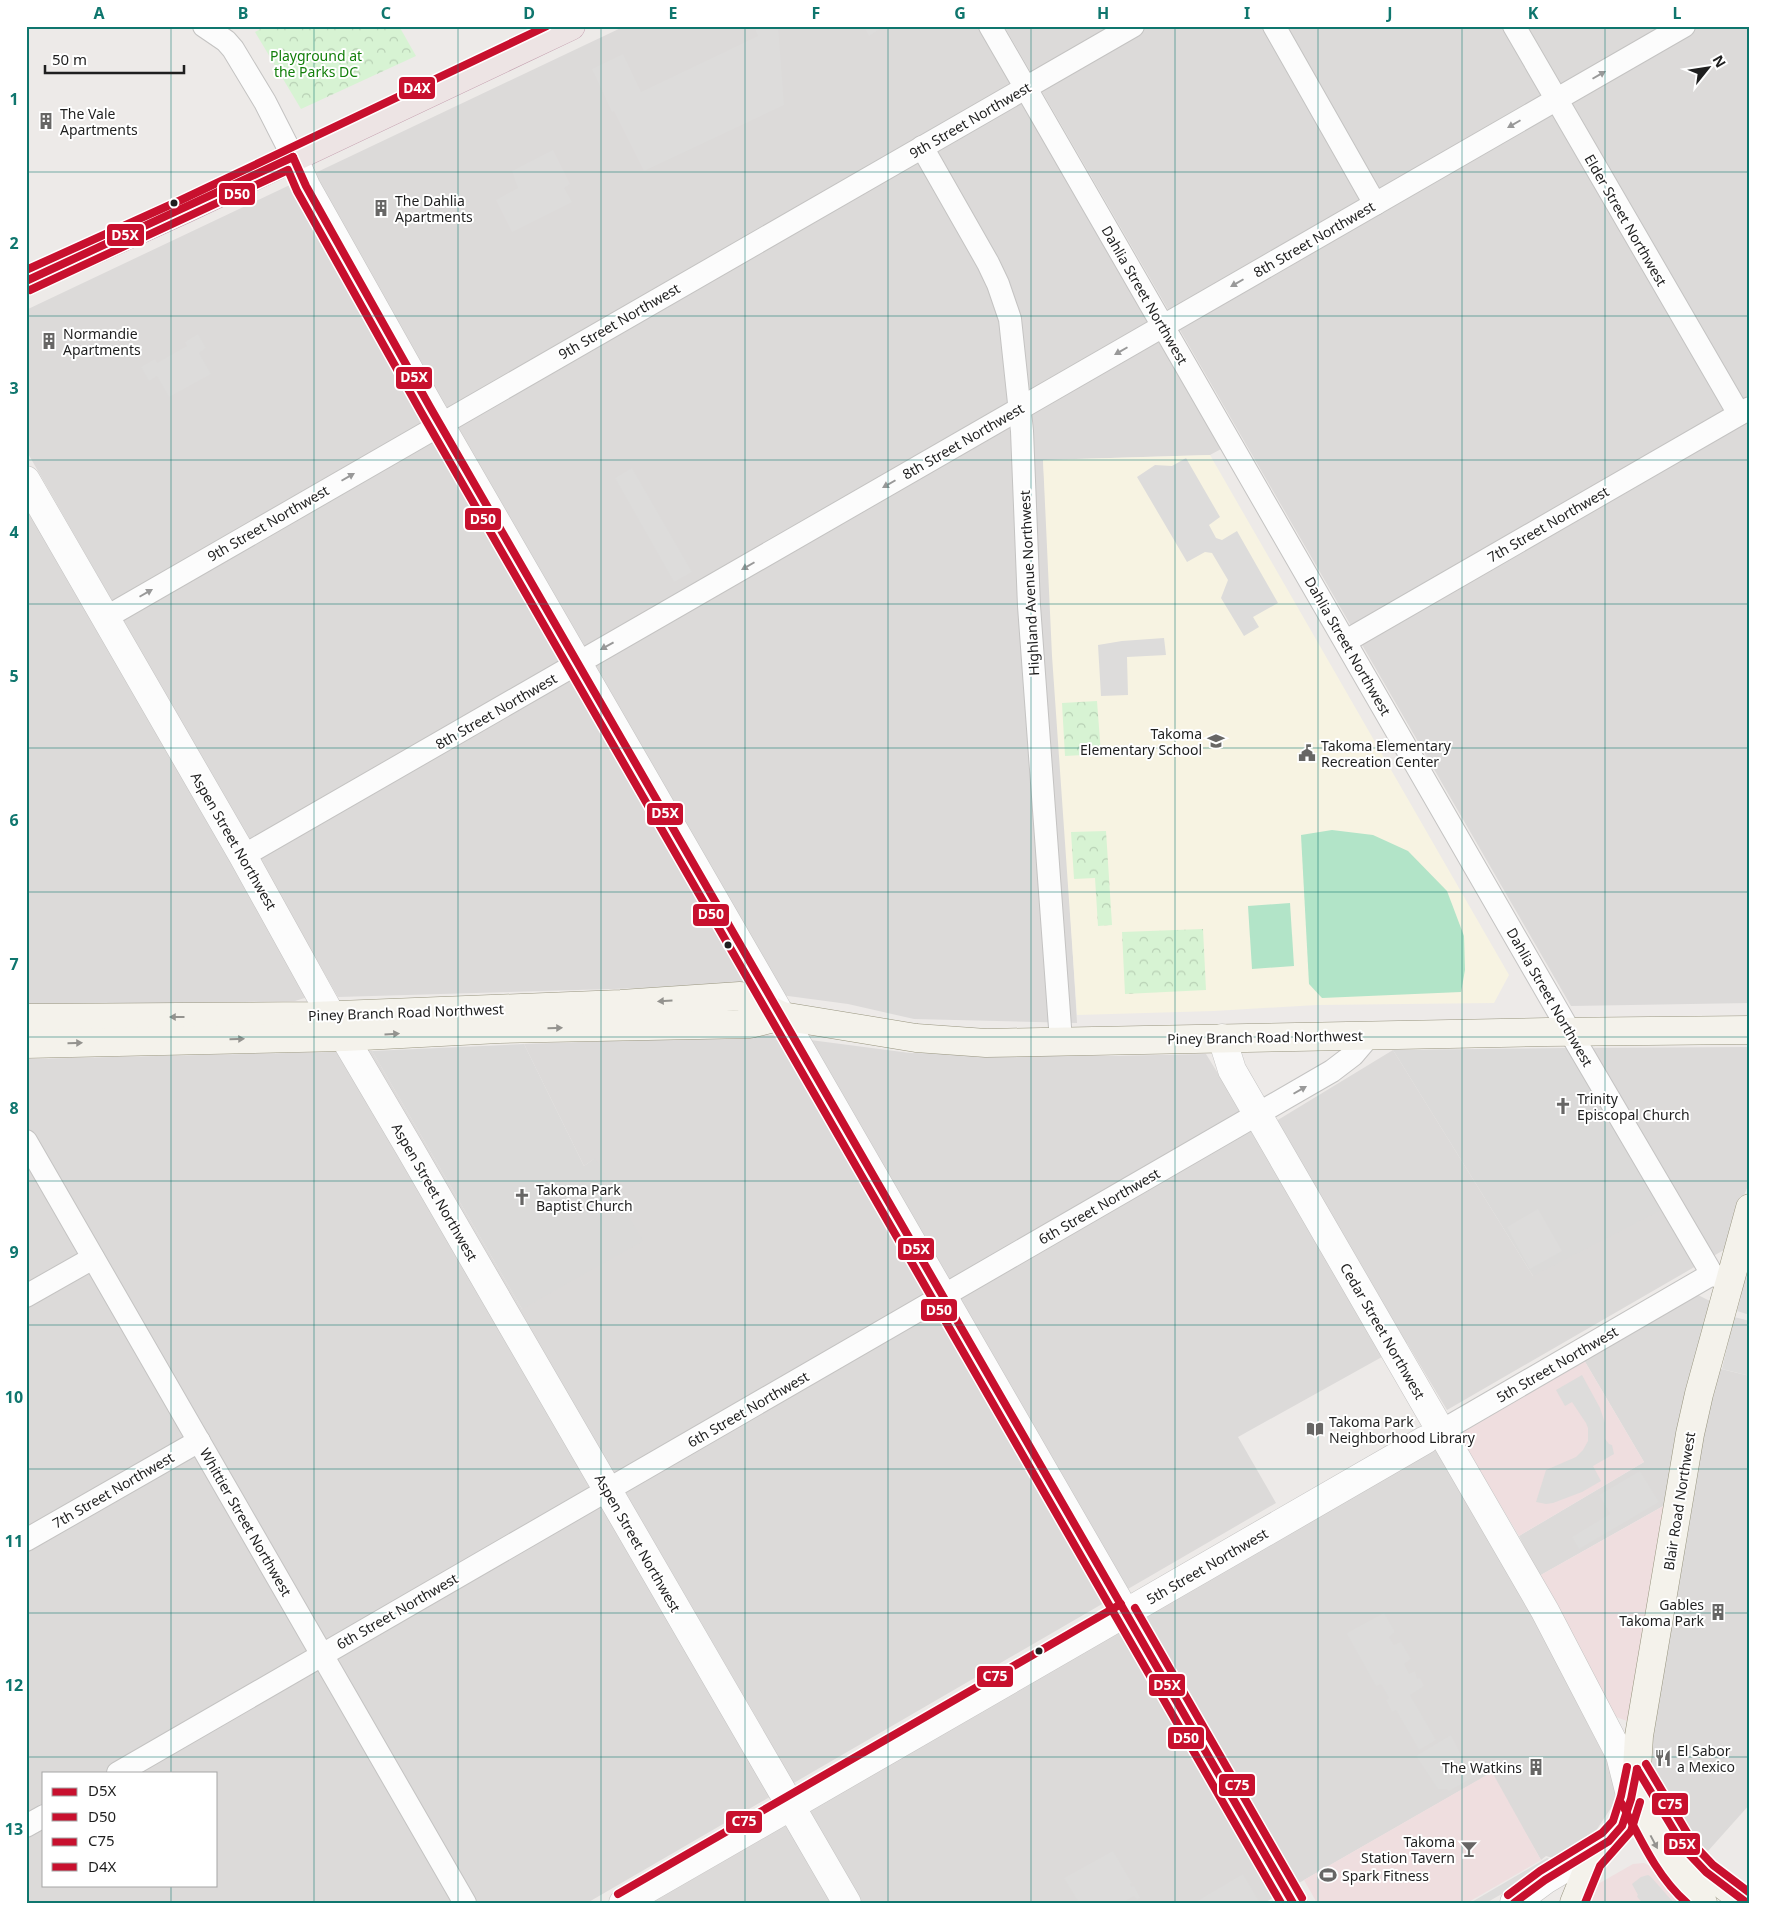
<svg xmlns="http://www.w3.org/2000/svg" width="1776" height="1929" font-family="'Noto Sans',sans-serif">
  <defs>
    <pattern id="park-crowns" width="20" height="18" patternUnits="userSpaceOnUse" patternTransform="scale(1.25)"><rect width="20" height="18" fill="#d7f3d3"/><path d="M2 6a3 3 0 1 1 6 0M12 15a3 3 0 1 1 6 0" fill="none" stroke="#b8d0b5"/></pattern>
  </defs>
  <rect width="100%" height="100%" fill="#edeae8"/>
  <g fill="#dcdad9" fill-rule="evenodd">
    <polygon points="625,26 978,26 1221,449 1210,455 1043,460 1077,1023 914,1019 848,1004 714,986 338,997 26,450 26,310"/>
    <polygon points="1004,26 1750,26 1750,1003 1571,1006"/>
    <polygon points="26,500 311,996 295,1001 26,1007"/>
    <path d="M772,1035L910,1053L1111,1056L1206,1054L1255,1134L1393,1050L1533,1276L1567,1048L1750,1047V1181L1742,1200L1729,1247L1447,1410L1407,1343L1238,1437L1276,1503L587,1903H26V1059L372,1051L522,1309L594,1159L584,1166L524,1044ZM44,1773H216V1885H44Z"/>
    <polygon points="1698,1295 1710,1301 1715,1312 1674,1500 1539,1576 1519,1536 1644,1462 1584,1360"/>
    <polygon points="1713,1367 1750,1376 1750,1804 1708,1851 1684,1828 1648,1761"/>
    <polygon points="1436,1446 1509,1570 1619,1785 1615,1802 1591,1838 1559,1860 1546,1856 1541,1860 1491,1773 1264,1903 652,1903"/>
  </g>
  <g fill="#efdedf">
    <polygon points="1584,1360 1644,1462 1519,1536 1458,1435"/>
    <polygon points="1674,1500 1636,1713 1627,1721 1616,1717 1539,1576"/>
    <polygon points="1492,1772 1541,1860 1467,1903 1317,1903 1304,1880"/>
    <polygon points="1644,1863 1653,1867 1682,1903 1584,1903 1598,1884 1633,1864"/>
  </g>
  <polygon fill="#f7f3e2" points="1210,455 1509,975 1494,1003 1317,1005 1214,1011 1077,1015 1052,656 1043,460"/>
  <g fill="#dbdad9">
    <polygon points="524,1044 584,1166 595,1158 643,1241 522,1309 372,1051"/>
    <polygon points="1567,1048 1661,1210 1533,1276 1393,1050"/>
  </g>
  <g fill="url(#park-crowns)">
    <polygon points="266,26 399,26 416,56 301,109 255,32"/>
    <polygon points="1097,701 1101,754 1065,756 1062,703"/>
    <polygon points="1106,831 1112,925 1098,926 1095,878 1074,879 1071,832"/>
    <polygon points="1203,929 1206,990 1125,994 1122,932"/>
  </g>
  <g fill="#b2e4c8">
    <polygon points="1332,830 1373,835 1408,851 1447,891 1464,936 1465,970 1461,992 1322,998 1309,984 1301,835"/>
    <polygon points="1290,903 1294,966 1252,969 1248,906"/>
  </g>
  <g fill="#dddcdb">
    <polygon points="754,26 778,26 784,105 644,171 614,111 612,112 592,69 623,54 641,92 758,36"/>
    <polygon points="864,26 884,26 869,36"/>
    <polygon points="553,150 570,184 564,188 572,202 512,232 496,200 518,188 512,171"/>
    <polygon points="198,334 206,348 199,353 211,374 169,397 157,376 149,381 141,367 155,359 157,363 187,346 185,342"/>
    <polygon points="1186,458 1220,517 1209,525 1216,538 1222,540 1237,531 1278,603 1253,617 1259,627 1244,636 1221,598 1228,580 1212,553 1205,552 1187,562 1137,477 1155,465 1172,466"/>
    <polygon points="632,468 692,572 674,582 615,478"/>
    <polygon points="1164,638 1166,655 1127,657 1128,695 1101,696 1098,645 1122,641"/>
    <polygon points="1538,1209 1562,1251 1530,1269 1507,1227"/>
    <polygon points="1750,1265 1750,1315 1737,1311 1741,1297 1735,1297 1740,1279 1745,1281"/>
    <polygon points="1734,1317 1750,1321 1750,1376 1722,1369"/>
    <polygon points="1582,1375 1600,1408 1605,1423 1605,1439 1609,1444 1612,1445 1614,1454 1593,1466 1601,1481 1582,1492 1553,1503 1546,1504 1536,1502 1546,1470 1576,1457 1583,1450 1588,1441 1588,1428 1586,1423 1572,1402 1565,1406 1556,1390"/>
    <polygon points="1640,1471 1659,1502 1579,1549 1572,1537 1610,1514 1599,1495"/>
    <polygon points="1384,1613 1394,1630 1394,1633 1389,1637 1394,1645 1401,1642 1411,1659 1404,1664 1409,1674 1415,1671 1417,1679 1420,1678 1424,1686 1410,1695 1436,1740 1419,1750 1396,1710 1392,1712 1386,1700 1389,1698 1381,1684 1376,1686 1348,1636 1347,1633"/>
    <polygon points="1451,1735 1470,1772 1479,1767 1482,1772 1449,1791 1447,1789 1438,1789 1416,1756"/>
    <polygon points="1113,1851 1132,1883 1130,1884 1131,1887 1134,1886 1140,1898 1137,1900 1134,1896 1122,1903 1079,1903 1064,1878"/>
    <polygon points="1547,1858 1557,1862 1486,1903 1470,1903"/>
    <polygon points="1243,1874 1260,1903 1194,1903"/>
    <polygon points="1648,1875 1651,1877 1674,1903 1643,1903 1638,1898 1637,1896 1638,1895 1632,1884 1641,1877"/>
  </g>
  <g fill="none" stroke-linecap="round" stroke-linejoin="round">
    <g stroke="#c4c3c2" stroke-width="24">
      <g id="minor">
        <polyline points="204,26 226,41 233,49 265,102 293,157"/>
        <polyline points="990,26 1570,1032 1712,1274 1730,1282"/>
        <polyline points="1274,26 1375,204"/>
        <polyline points="1514,26 1739,414"/>
        <polyline points="922,147 988,263 998,284 1010,319 1022,431 1029,606 1061,1041"/>
        <polyline points="105,618 1133,26"/>
        <polyline points="1346,641 1750,408"/>
        <polyline points="243,856 1684,26"/>
        <polyline points="26,1141 465,1903"/>
        <polyline points="26,1296 93,1258"/>
        <polyline points="1426,1440 1712,1274"/>
        <polyline points="26,1540 199,1441"/>
        <polyline points="118,1773 1332,1071 1353,1055 1370,1035"/>
        <polyline points="26,1826 44,1816"/>
      </g>
    </g>
    <g stroke="#c4c3c2" stroke-width="29">
      <g id="tertiary">
        <polyline points="293,157 306,186 430,407 1293,1903"/>
        <polyline points="26,480 243,856 331,1015 410,1149 847,1903"/>
        <polyline points="1222,1038 1232,1070 1545,1611 1620,1755 1631,1799"/>
        <polyline points="623,1903 1425,1440"/>
        <polyline points="1514,1903 1545,1880 1604,1845"/>
      </g>
    </g>
    <g stroke="#98957f" stroke-width="29">
      <g id="secondary">
        <polyline points="26,1018 313,1016 621,1004 740,996 782,1016 916,1038 986,1043 1547,1032 1750,1030"/>
        <polyline points="26,1044 344,1037 499,1029 750,1024 782,1016"/>
        <polyline points="1637,1769 1687,1852 1706,1872 1747,1903"/>
        <path d="M1631,1799C1651,1836 1669,1877 1703,1903"/>
        <polyline points="1574,1903 1591,1861 1622,1826 1631,1799 1637,1769 1639,1736 1690,1434 1699,1394 1750,1208"/>
      </g>
    </g>
    <g stroke="#c39eae" stroke-width="29">
      <polyline id="trunk" points="26,281 185,209 571,26"/>
    </g>
    <use href="#minor" stroke="#fcfcfc" stroke-width="22"/>
    <use href="#tertiary" stroke="#fcfcfc" stroke-width="28"/>
    <use href="#secondary" stroke="#f4f2eb" stroke-width="28"/>
    <use href="#trunk" stroke="#ede4e4" stroke-width="28"/>
    <g stroke="#fff" stroke-width="11">
      <g id="bus-1">
        <polyline points="293,157 306,186 430,407 1293,1903"/>
        <polyline points="26,281 293,157"/>
        <polyline points="1637,1769 1687,1852 1706,1872 1747,1903"/>
        <polyline points="1514,1903 1545,1880 1609,1841 1622,1826 1631,1799 1637,1769"/>
      </g>
    </g>
    <g stroke="#fff" stroke-width="11">
      <g id="bus-2">
        <polyline points="30,290 288,170 297,191 421,412 1281,1903"/>
        <path d="M1622,1804C1640,1838 1657,1877 1687,1903"/>
        <polyline points="1585,1903 1600,1866 1631,1831 1640,1802"/>
      </g>
    </g>
    <g stroke="#fff" stroke-width="11">
      <g id="bus-3">
        <polyline points="1135,1608 1302,1898"/>
        <polyline points="1646,1764 1695,1846 1713,1865 1750,1893"/>
        <polyline points="618,1894 1121,1604"/>
        <polyline points="1508,1895 1540,1871 1602,1833 1613,1821 1621,1796 1627,1767"/>
      </g>
    </g>
    <g stroke="#fff" stroke-width="11">
      <polyline id="bus-4" points="26,270 181,200 547,26"/>
    </g>
    <use href="#bus-1" stroke="#c8102e" stroke-width="8"/>
    <use href="#bus-2" stroke="#c8102e" stroke-width="8"/>
    <use href="#bus-3" stroke="#c8102e" stroke-width="8"/>
    <use href="#bus-4" stroke="#c8102e" stroke-width="8"/>
  </g>
  <defs><path id="oneway-solid" d="M-6-.8H1V-3.2L6.5 0L1 3.2V.8H-6Z" transform="scale(1.25)"/></defs>
  <g fill="#999">
    <use href="#oneway-solid" transform="translate(1599 75) rotate(-30)"/>
    <use href="#oneway-solid" transform="translate(1514 124) rotate(150)"/>
    <use href="#oneway-solid" transform="translate(1237 283) rotate(150)"/>
    <use href="#oneway-solid" transform="translate(1121 351) rotate(150)"/>
    <use href="#oneway-solid" transform="translate(348 477) rotate(-30)"/>
    <use href="#oneway-solid" transform="translate(889 484) rotate(150)"/>
    <use href="#oneway-solid" transform="translate(748 566) rotate(150)"/>
    <use href="#oneway-solid" transform="translate(146 593) rotate(-30)"/>
    <use href="#oneway-solid" transform="translate(607 646) rotate(151)"/>
    <use href="#oneway-solid" transform="translate(1300 1090) rotate(-30)"/>
  </g>
  <g fill="#94938f">
    <use href="#oneway-solid" transform="translate(665 1001) rotate(177)"/>
    <use href="#oneway-solid" transform="translate(177 1017) rotate(180)"/>
    <use href="#oneway-solid" transform="translate(555 1028) rotate(-1)"/>
    <use href="#oneway-solid" transform="translate(392 1034) rotate(-3)"/>
    <use href="#oneway-solid" transform="translate(237 1039) rotate(-1)"/>
    <use href="#oneway-solid" transform="translate(75 1043) rotate(-1)"/>
    <use href="#oneway-solid" transform="translate(1654 1842) rotate(62)"/>
  </g>
  <path fill="none" stroke="#0f766e" stroke-width="1" stroke-opacity="0.55" d="M171,26V1773M314,26V1903M458,26V1903M601,26V1903M745,26V1903M888,26V1903M1031,26V1903M1175,26V1903M1318,26V1903M1462,26V1903M1605,26V1903M26,172H1750M26,316H1750M26,460H1750M26,604H1750M26,748H1750M26,892H1750M26,1037H1750M26,1181H1750M26,1325H1750M26,1469H1750M26,1613H1750M26,1757H1750M171,1885V1903"/>
  <defs>
    <g id="building-bare" transform="scale(1.35)"><path d="M-4-6H4V6H1V3H-1V6H-4ZM-2.5-4.3h1.7v1.8h-1.7ZM.8-4.3h1.7v1.8H.8ZM-2.5-1h1.7V.8h-1.7ZM.8-1h1.7V.8H.8Z" fill="#676665" stroke="#fff" stroke-width="2.5" paint-order="stroke"/></g>
    <g id="school-bare" transform="scale(1.35)"><path d="M0-5L7-2L0 1L-7-2ZM-4 1L0 2.5L4 1V4Q0 6-4 4Z" fill="#676665" stroke="#fff" stroke-width="2.5" paint-order="stroke"/></g>
    <g id="civic-bare" transform="scale(1.35)"><path d="M-.6-6.5H3V-4.5H.6V-3L4-1V1h2V6H-6V1h2V-1L-.6-3ZM-1.2 2.5V6h2.4V2.5Z" fill="#676665" stroke="#fff" stroke-width="2.5" paint-order="stroke"/></g>
    <g id="church-bare" transform="scale(1.35)"><path d="M-1.2-6h2.4v3.5h3.3v2.4h-3.3V6h-2.4V-.1h-3.3v-2.4h3.3Z" fill="#676665" stroke="#fff" stroke-width="2.5" paint-order="stroke"/></g>
    <g id="library-bare" transform="scale(1.35)"><path d="M-6-4Q-3-5.5-.7-3.5V5Q-3 3-6 4ZM6-4Q3-5.5 .7-3.5V5Q3 3 6 4Z" fill="#676665" stroke="#fff" stroke-width="2.5" paint-order="stroke"/></g>
    <g id="restaurant-bare" transform="scale(1.35)"><path d="M-5-6h1v4h1v-4h1v4h1v-4h1v5L-1.5 .5V6h-2V.5L-5-1ZM5-6V6H3V1.5H1.5Q1.5-4 5-6Z" fill="#676665" stroke="#fff" stroke-width="2.5" paint-order="stroke"/></g>
    <g id="bar-bare" transform="scale(1.35)"><path d="M-6-5H6L.8 .8V4.5H3.5V6h-7V4.5H-.8V.8Z" fill="#676665" stroke="#fff" stroke-width="2.5" paint-order="stroke"/></g>
    <g id="stadium-bare" transform="scale(1.35)"><path d="M0-5a6.5 5 0 1 0 0 10a6.5 5 0 1 0 0-10ZM-3.5-1.8h7v3.6h-7Z" fill="#676665" stroke="#fff" stroke-width="2.5" paint-order="stroke"/></g>
  </defs>
  <g fill-rule="evenodd">
    <use href="#building-bare" x="46" y="121"/>
    <use href="#building-bare" x="381" y="208"/>
    <use href="#building-bare" x="49" y="341"/>
    <use href="#school-bare" x="1216" y="741"/>
    <use href="#civic-bare" x="1307" y="753"/>
    <use href="#church-bare" x="1563" y="1106"/>
    <use href="#church-bare" x="522" y="1197"/>
    <use href="#library-bare" x="1315" y="1429"/>
    <use href="#building-bare" x="1718" y="1612"/>
    <use href="#restaurant-bare" x="1663" y="1758"/>
    <use href="#building-bare" x="1536" y="1767"/>
    <use href="#bar-bare" x="1469" y="1849"/>
    <use href="#stadium-bare" x="1328" y="1875"/>
  </g>
  <g fill="#1f1f1f" stroke="#fff" stroke-width="2">
    <circle cx="174" cy="203" r="4.5"/>
    <circle cx="728" cy="945" r="4.5"/>
    <circle cx="1039" cy="1651" r="4.5"/>
  </g>
  <g text-anchor="middle" dominant-baseline="central" stroke-width="4" stroke-linejoin="round" paint-order="stroke">
    <g font-size="14" fill="#127f0a" stroke="#fff">
      <text x="316" y="55">Playground at<tspan x="316" dy="16">the Parks DC</tspan></text>
    </g>
    <g font-size="14" fill="#1f1f1f" stroke="#fff" text-anchor="start">
      <text x="60" y="113">The Vale<tspan x="60" dy="16">Apartments</tspan></text>
      <text x="395" y="200">The Dahlia<tspan x="395" dy="16">Apartments</tspan></text>
      <text x="63" y="333">Normandie<tspan x="63" dy="16">Apartments</tspan></text>
      <text x="1202" y="733" text-anchor="end">Takoma<tspan x="1202" dy="16">Elementary School</tspan></text>
      <text x="1321" y="745">Takoma Elementary<tspan x="1321" dy="16">Recreation Center</tspan></text>
      <text x="1577" y="1098">Trinity<tspan x="1577" dy="16">Episcopal Church</tspan></text>
      <text x="536" y="1189">Takoma Park<tspan x="536" dy="16">Baptist Church</tspan></text>
      <text x="1329" y="1421">Takoma Park<tspan x="1329" dy="16">Neighborhood Library</tspan></text>
      <text x="1704" y="1604" text-anchor="end">Gables<tspan x="1704" dy="16">Takoma Park</tspan></text>
      <text x="1677" y="1750">El Sabor<tspan x="1677" dy="16">a Mexico</tspan></text>
      <text x="1522" y="1767" text-anchor="end">The Watkins</text>
      <text x="1455" y="1841" text-anchor="end">Takoma<tspan x="1455" dy="16">Station Tavern</tspan></text>
      <text x="1342" y="1875">Spark Fitness</text>
    </g>
    <g font-size="14" fill="#1f1f1f" stroke="#fff">
      <text transform="translate(970 120) rotate(-30)">9th Street Northwest</text>
      <text transform="translate(1626 220) rotate(60)">Elder Street Northwest</text>
      <text transform="translate(1314 239) rotate(-30)">8th Street Northwest</text>
      <text transform="translate(1145 295) rotate(60)">Dahlia Street Northwest</text>
      <text transform="translate(619 321) rotate(-30)">9th Street Northwest</text>
      <text transform="translate(963 441) rotate(-30)">8th Street Northwest</text>
      <text transform="translate(268 523) rotate(-30)">9th Street Northwest</text>
      <text transform="translate(1548 524) rotate(-30)">7th Street Northwest</text>
      <text transform="translate(1029 583) rotate(-93)">Highland Avenue Northwest</text>
      <text transform="translate(1348 646) rotate(60)">Dahlia Street Northwest</text>
      <text transform="translate(496 711) rotate(-30)">8th Street Northwest</text>
      <text transform="translate(234 841) rotate(60)">Aspen Street Northwest</text>
      <text transform="translate(1550 997) rotate(60)">Dahlia Street Northwest</text>
      <text transform="translate(406 1012) rotate(-2)">Piney Branch Road Northwest</text>
      <text transform="translate(1265 1037) rotate(-1)">Piney Branch Road Northwest</text>
      <text transform="translate(435 1192) rotate(60)">Aspen Street Northwest</text>
      <text transform="translate(1099 1206) rotate(-30)">6th Street Northwest</text>
      <text transform="translate(1383 1331) rotate(60)">Cedar Street Northwest</text>
      <text transform="translate(1557 1364) rotate(-30)">5th Street Northwest</text>
      <text transform="translate(748 1409) rotate(-30)">6th Street Northwest</text>
      <text transform="translate(113 1490) rotate(-30)">7th Street Northwest</text>
      <text transform="translate(1679 1501) rotate(-81)">Blair Road Northwest</text>
      <text transform="translate(246 1522) rotate(60)">Whittier Street Northwest</text>
      <text transform="translate(638 1543) rotate(60)">Aspen Street Northwest</text>
      <text transform="translate(1207 1566) rotate(-30)">5th Street Northwest</text>
      <text transform="translate(397 1611) rotate(-30)">6th Street Northwest</text>
    </g>
  </g>
  <g stroke="#fff" stroke-width="2">
    <rect x="398" y="76" width="38" height="24" rx="5" fill="#c8102e"/>
    <rect x="218" y="182" width="38" height="24" rx="5" fill="#c8102e"/>
    <rect x="106" y="223" width="39" height="24" rx="5" fill="#c8102e"/>
    <rect x="395" y="366" width="38" height="24" rx="5" fill="#c8102e"/>
    <rect x="464" y="507" width="38" height="24" rx="5" fill="#c8102e"/>
    <rect x="646" y="802" width="38" height="24" rx="5" fill="#c8102e"/>
    <rect x="692" y="903" width="38" height="24" rx="5" fill="#c8102e"/>
    <rect x="897" y="1237" width="38" height="24" rx="5" fill="#c8102e"/>
    <rect x="920" y="1298" width="38" height="24" rx="5" fill="#c8102e"/>
    <rect x="976" y="1665" width="38" height="23" rx="5" fill="#c8102e"/>
    <rect x="1148" y="1673" width="38" height="24" rx="5" fill="#c8102e"/>
    <rect x="1167" y="1726" width="38" height="24" rx="5" fill="#c8102e"/>
    <rect x="1218" y="1773" width="38" height="24" rx="5" fill="#c8102e"/>
    <rect x="1651" y="1792" width="38" height="24" rx="5" fill="#c8102e"/>
    <rect x="725" y="1810" width="38" height="24" rx="5" fill="#c8102e"/>
    <rect x="1663" y="1832" width="38" height="24" rx="5" fill="#c8102e"/>
  </g>
  <g font-size="14" text-anchor="middle" font-weight="bold" fill="#fff">
    <text x="417" y="93">D4X</text>
    <text x="237" y="199">D50</text>
    <text x="125" y="240">D5X</text>
    <text x="414" y="382">D5X</text>
    <text x="483" y="524">D50</text>
    <text x="665" y="818">D5X</text>
    <text x="711" y="919">D50</text>
    <text x="916" y="1254">D5X</text>
    <text x="939" y="1315">D50</text>
    <text x="995" y="1681">C75</text>
    <text x="1167" y="1690">D5X</text>
    <text x="1186" y="1743">D50</text>
    <text x="1237" y="1790">C75</text>
    <text x="1670" y="1809">C75</text>
    <text x="744" y="1826">C75</text>
    <text x="1682" y="1849">D5X</text>
  </g>
  <rect width="1776" height="1929" fill="none" stroke="#ffffff" stroke-width="55"/>
  <rect x="42" y="1772" width="175" height="115" fill="#ffffff" stroke="#a5a5a5"/>
  <rect x="52" y="1788" width="25" height="8" fill="#c8102e" stroke="#a5a5a5"/>
  <text x="88" y="1796" font-size="15" fill="#1f1f1f">D5X</text>
  <rect x="52" y="1813" width="25" height="8" fill="#c8102e" stroke="#a5a5a5"/>
  <text x="88" y="1822" font-size="15" fill="#1f1f1f">D50</text>
  <rect x="52" y="1838" width="25" height="8" fill="#c8102e" stroke="#a5a5a5"/>
  <text x="88" y="1846" font-size="15" fill="#1f1f1f">C75</text>
  <rect x="52" y="1863" width="25" height="8" fill="#c8102e" stroke="#a5a5a5"/>
  <text x="88" y="1872" font-size="15" fill="#1f1f1f">D4X</text>
  <g transform="translate(1708 68) rotate(60)" stroke="#ffffff" stroke-width="4" paint-order="stroke">
  <path d="M0-4L9 19L0 12L-9 19Z" fill="#1f1f1f"/>
  <text y="-8" font-size="14" font-weight="bold" text-anchor="middle" fill="#1f1f1f">N</text>
  </g>
  <path d="M45 65v8h139v-8" fill="none" stroke="#1f1f1f" stroke-width="2.5"/>
  <text x="52" y="65" font-size="15" fill="#1f1f1f" stroke="#ffffff" stroke-width="4" paint-order="stroke">50 m</text>
  <rect x="28" y="28" width="1720" height="1874" fill="none" stroke="#0f766e" stroke-width="2"/>
  <g font-size="16" text-anchor="middle" font-weight="bold" fill="#0f766e">
    <text x="99" y="19">A</text>
    <text x="243" y="19">B</text>
    <text x="386" y="19">C</text>
    <text x="529" y="19">D</text>
    <text x="673" y="19">E</text>
    <text x="816" y="19">F</text>
    <text x="960" y="19">G</text>
    <text x="1103" y="19">H</text>
    <text x="1247" y="19">I</text>
    <text x="1390" y="19">J</text>
    <text x="1533" y="19">K</text>
    <text x="1677" y="19">L</text>
    <text x="14" y="105">1</text>
    <text x="14" y="249">2</text>
    <text x="14" y="394">3</text>
    <text x="14" y="538">4</text>
    <text x="14" y="682">5</text>
    <text x="14" y="826">6</text>
    <text x="14" y="970">7</text>
    <text x="14" y="1114">8</text>
    <text x="14" y="1258">9</text>
    <text x="14" y="1403">10</text>
    <text x="14" y="1547">11</text>
    <text x="14" y="1691">12</text>
    <text x="14" y="1835">13</text>
  </g>
</svg>
